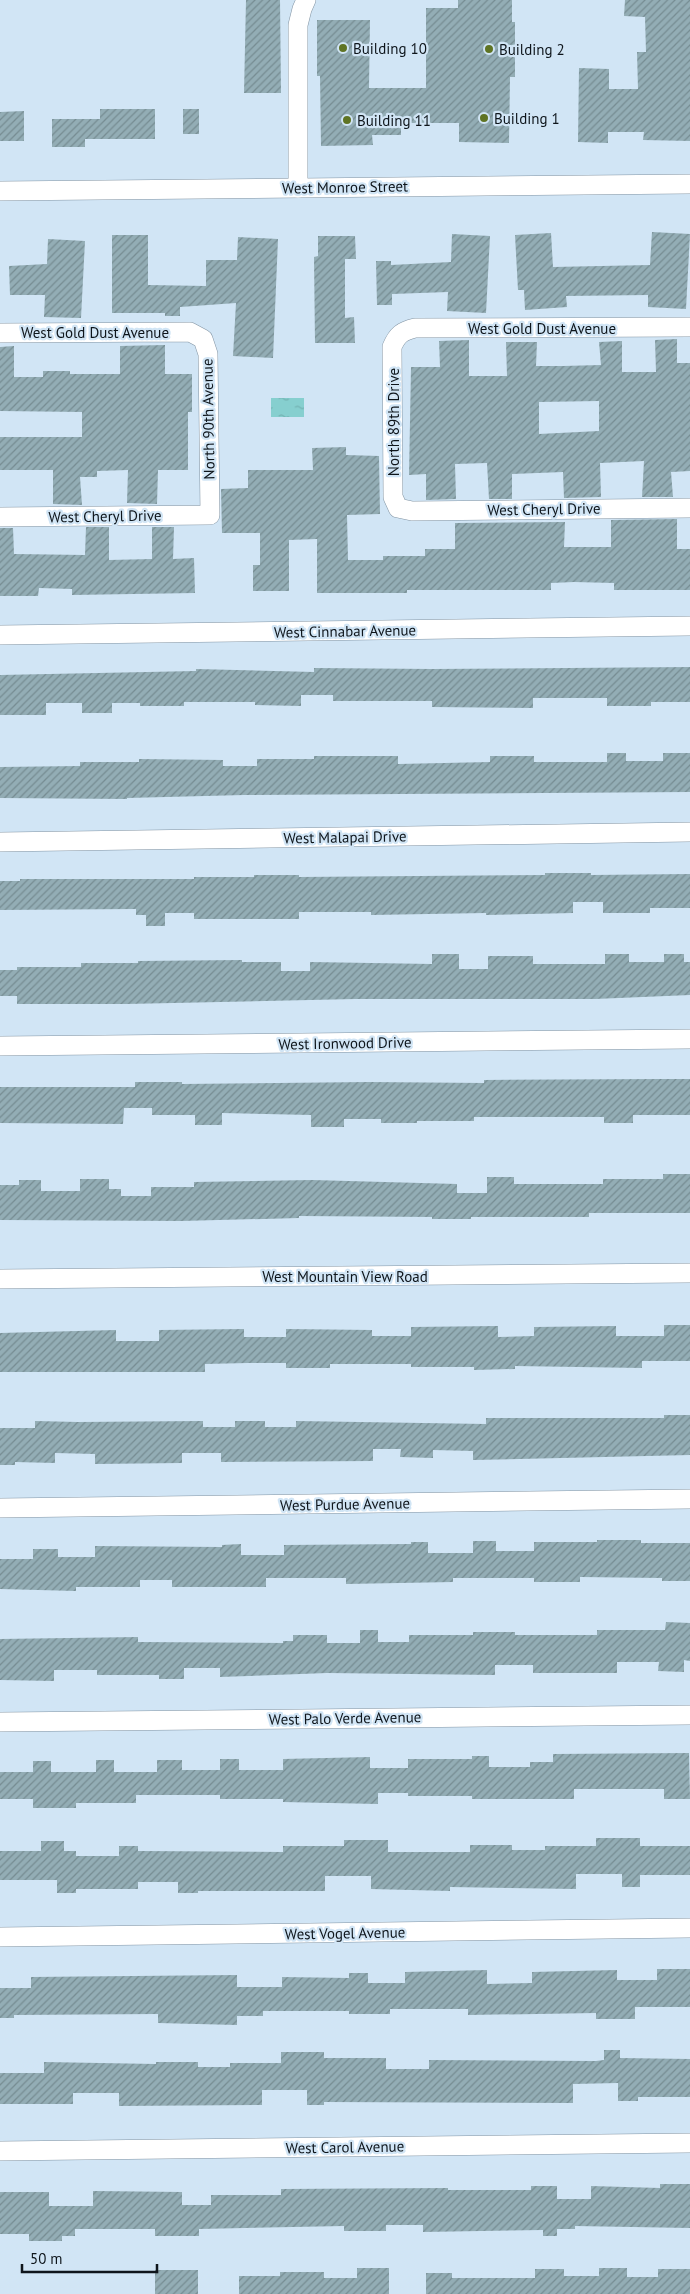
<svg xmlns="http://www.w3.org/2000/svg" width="690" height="2294" font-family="'PT Sans',sans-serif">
  <defs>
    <pattern id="water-ripples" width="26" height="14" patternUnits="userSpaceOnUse" patternTransform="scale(1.25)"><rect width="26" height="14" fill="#86cfcf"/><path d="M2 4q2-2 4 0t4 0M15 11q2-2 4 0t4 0" fill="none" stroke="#72b1b1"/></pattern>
    <pattern id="building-hatch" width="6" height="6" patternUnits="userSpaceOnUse" patternTransform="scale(1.25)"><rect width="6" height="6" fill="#93adb5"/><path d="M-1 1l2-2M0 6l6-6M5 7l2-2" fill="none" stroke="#768c92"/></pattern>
  </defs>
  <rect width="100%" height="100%" fill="#d1e5f5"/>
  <rect fill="url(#water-ripples)" x="271" y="398" width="33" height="19"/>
  <g fill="url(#building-hatch)" fill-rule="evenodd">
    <polygon points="246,0 280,0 281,93 244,93"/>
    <polygon points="458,0 512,0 512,22 515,22 515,77 510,77 509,143 459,142 459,123 401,123 401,135 372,135 373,145 321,146 320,76 317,76 317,20 370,20 369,88 426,88 426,8 458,8"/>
    <polygon points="625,0 690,0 690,141 643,140 644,132 608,132 608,143 578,142 579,68 609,69 609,89 638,89 637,52 646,52 645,17 624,16"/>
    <polygon points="100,109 155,109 155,139 85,139 85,147 52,147 52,119 100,119"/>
    <rect x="183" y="109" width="16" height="25"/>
    <polygon points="24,111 24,141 0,141 0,112"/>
    <polygon points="652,232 690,234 686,309 648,307 648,295 566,296 567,307 525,310 524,290 518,290 515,235 551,233 553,267 650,265"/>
    <polygon points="452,234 490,236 486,313 447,311 448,292 392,294 392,305 377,305 376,261 391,261 391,265 451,262"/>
    <polygon points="112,235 148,235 148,285 206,286 206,260 237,260 238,237 278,239 273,358 233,356 236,303 180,307 180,316 165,316 165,313 112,313"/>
    <polygon points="318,236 355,236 356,259 345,259 345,318 354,317 355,343 315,343 314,257 318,256"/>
    <polygon points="48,239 85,241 81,318 44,317 45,295 10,295 9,266 47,264"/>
    <path d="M677,339V363H690V471L671,472L673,497H642L644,461L600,463L601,497L564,498L563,472L512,474V499H489L487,463L455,464L456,499L426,500V474L409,475L411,367H440L439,341L469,340V376H507L506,342H537L536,366H563L601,365L599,342L622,341V372H656L655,340ZM599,401V431L539,434V402Z"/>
    <polygon points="165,345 165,374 192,374 192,412 188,412 188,470 158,470 157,504 127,503 128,470 97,471 97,477 80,477 82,505 53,504 53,470 0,470 0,437 82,437 82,412 0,411 0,347 14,346 14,377 43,377 43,371 70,371 70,374 120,374 120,346"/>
    <polygon points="346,447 346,455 379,456 380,514 347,515 348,560 383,560 383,556 425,556 425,549 455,549 455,523 565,522 564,547 611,547 611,520 677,519 677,549 690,549 690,590 614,590 614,583 574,582 551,583 551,590 407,590 407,593 317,593 317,539 289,540 289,591 253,591 253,565 260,565 260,533 222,533 221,489 248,488 248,470 313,470 312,448"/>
    <polygon points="86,527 109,527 109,560 152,559 152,527 174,527 173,559 194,558 195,593 72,595 72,589 39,588 38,596 0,596 0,528 13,528 14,554 85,555"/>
    <polygon points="690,667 690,702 651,702 651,706 607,706 607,698 533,698 533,708 432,707 432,701 333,701 333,695 301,695 301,706 255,705 255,702 184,702 184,706 140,706 140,703 112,703 112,713 82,713 82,703 46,703 46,715 0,715 0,675 196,671 196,669 314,672 314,668 432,669"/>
    <polygon points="607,753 626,753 626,761 663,761 663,753 690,753 690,792 244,795 127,798 127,799 0,798 0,767 80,766 80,762 139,762 139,759 223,760 223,766 257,766 257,759 314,759 314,756 398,756 398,764 490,762 490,756 534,756 534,762 607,762"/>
    <polygon points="545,873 591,873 591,875 690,874 690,908 650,908 650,913 603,913 603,902 573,902 573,913 486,915 486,913 371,915 371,912 299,912 299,919 194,919 194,913 165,913 165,926 146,926 146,915 136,915 136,909 0,910 0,881 20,881 20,879 194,879 194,877 254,877 254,875 299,875 299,877 545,875"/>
    <polygon points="432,954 459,954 459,969 488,969 488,956 533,956 533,964 605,964 605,954 629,954 629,962 664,962 664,954 684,954 684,962 690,962 690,995 595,999 355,999 126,1004 17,1004 17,996 0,996 0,970 17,970 17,967 81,967 81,963 138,963 138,961 242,960 242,962 281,962 281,971 310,971 310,962 432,964"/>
    <polygon points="663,1079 690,1079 690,1115 633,1115 633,1123 604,1123 604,1117 474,1117 474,1121 417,1121 417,1123 381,1123 381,1119 344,1119 344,1127 311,1127 311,1115 222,1113 222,1125 195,1125 195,1115 152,1115 152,1108 124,1108 123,1124 0,1123 0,1087 135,1087 135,1082 182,1082 182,1084 369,1082 484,1083 484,1080"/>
    <polygon points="663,1174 690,1174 690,1213 589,1213 589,1217 471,1217 471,1219 432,1219 432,1217 299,1216 299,1218 181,1221 0,1220 0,1185 19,1185 19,1180 41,1180 41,1191 80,1191 80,1179 109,1179 109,1189 121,1189 121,1196 151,1196 151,1187 194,1187 194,1182 312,1180 457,1184 457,1193 487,1193 487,1177 514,1177 514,1184 603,1184 603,1179 663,1179"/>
    <polygon points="664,1325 690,1325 690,1361 642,1361 642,1368 515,1366 515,1369 474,1370 474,1367 411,1367 411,1364 330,1364 330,1368 286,1368 286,1363 248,1363 205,1364 205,1372 0,1372 0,1333 116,1330 116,1341 159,1341 159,1330 244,1329 244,1337 286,1337 286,1329 372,1330 372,1336 411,1336 411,1327 498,1326 498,1337 534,1336 534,1327 616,1326 616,1336 664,1336"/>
    <polygon points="664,1415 690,1415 690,1455 473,1460 473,1451 433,1450 433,1458 400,1457 401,1449 373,1449 373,1461 221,1462 221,1453 182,1453 182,1463 95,1464 95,1454 55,1453 55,1463 15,1462 15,1465 0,1465 0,1428 35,1428 35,1421 78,1422 203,1421 203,1427 235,1427 235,1421 265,1421 265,1427 296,1427 296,1421 486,1424 486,1418 664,1418"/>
    <polygon points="597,1540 641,1540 641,1543 690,1543 690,1581 662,1581 662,1578 580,1577 580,1582 534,1582 534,1578 453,1578 453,1582 346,1584 346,1578 266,1578 266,1587 172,1587 172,1580 140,1580 140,1587 76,1587 76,1591 0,1589 0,1559 33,1559 33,1549 58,1549 58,1557 95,1557 95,1546 222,1547 222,1545 241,1544 241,1555 284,1555 284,1545 411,1544 411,1542 428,1542 428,1553 473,1553 473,1541 496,1541 496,1551 534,1551 534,1542 597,1542"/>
    <polygon points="666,1622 690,1623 690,1661 684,1660 684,1672 658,1671 659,1662 617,1662 617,1673 533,1673 533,1665 495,1665 495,1675 327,1673 220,1677 220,1668 184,1668 184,1679 159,1679 159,1675 97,1675 97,1670 54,1670 54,1681 0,1680 0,1639 138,1637 138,1642 283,1643 283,1641 293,1641 293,1635 327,1635 327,1643 360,1643 360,1630 378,1630 378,1642 409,1642 409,1635 473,1635 473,1632 515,1632 515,1635 597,1635 597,1630 665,1630"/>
    <polygon points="689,1753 690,1799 664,1799 664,1789 574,1789 574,1799 472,1799 472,1796 408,1796 408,1793 378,1793 378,1804 283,1802 283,1799 220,1799 220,1795 136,1795 136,1803 76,1803 76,1808 33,1808 33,1799 0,1799 0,1772 33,1772 33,1761 51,1761 51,1772 96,1772 96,1760 114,1760 114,1772 157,1772 157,1760 182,1760 182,1770 220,1770 220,1759 239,1759 239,1770 283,1770 283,1759 370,1757 370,1768 408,1768 408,1759 472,1759 472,1756 489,1756 489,1767 530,1767 530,1762 553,1762 553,1754"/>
    <polygon points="596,1838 640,1838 640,1846 690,1846 690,1875 640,1875 640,1887 622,1887 622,1874 576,1874 576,1889 450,1887 450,1891 371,1889 371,1876 325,1876 325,1891 198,1891 198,1893 178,1893 178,1882 138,1882 138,1889 76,1889 76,1893 57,1893 57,1880 0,1880 0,1851 41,1851 41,1841 64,1841 64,1851 76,1851 76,1856 119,1856 119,1846 138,1846 138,1851 283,1852 283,1846 344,1846 344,1840 388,1840 388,1852 470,1852 470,1845 512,1845 512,1850 545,1850 545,1846 596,1846"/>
    <polygon points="657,1969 690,1969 690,2007 635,2007 635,2019 596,2019 596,2013 468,2015 468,2009 390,2009 390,2014 349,2014 349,2011 263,2011 263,2016 237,2016 237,2025 158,2023 158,2014 14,2015 14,2018 0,2018 0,1988 31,1988 31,1977 237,1975 237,1987 282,1987 282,1977 349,1978 349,1973 368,1973 368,1983 405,1983 405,1972 487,1970 487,1984 532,1983 532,1972 617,1970 617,1980 657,1980"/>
    <polygon points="604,2050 620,2050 620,2058 690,2059 690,2097 638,2097 638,2101 618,2101 618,2083 573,2084 573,2103 324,2102 324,2105 307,2105 307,2090 262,2090 262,2105 119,2106 119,2093 73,2093 73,2104 0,2104 0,2073 44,2073 44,2062 156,2064 156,2062 198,2062 198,2067 230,2067 230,2063 281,2063 281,2052 324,2052 324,2058 386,2058 386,2069 429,2069 429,2060 596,2061 604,2060"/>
    <polygon points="660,2184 690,2184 690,2228 575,2226 575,2229 557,2229 557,2236 543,2236 543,2230 423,2232 423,2225 386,2225 386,2231 344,2231 344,2226 199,2229 199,2236 155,2236 155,2229 75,2229 75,2236 62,2236 62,2241 29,2241 29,2234 0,2234 0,2192 49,2192 49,2206 93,2206 93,2191 182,2192 182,2205 211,2205 211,2195 281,2195 281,2189 448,2188 448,2190 531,2190 531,2186 557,2186 557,2199 591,2199 591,2186 660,2188"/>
    <polygon points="357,2268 389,2268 389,2294 239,2294 239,2276 280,2276 280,2272 324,2272 324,2278 357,2278"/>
    <polygon points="599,2268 627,2268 627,2277 658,2277 658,2269 690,2269 690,2294 426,2294 426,2273 452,2273 452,2278 535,2278 535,2269 564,2269 564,2276 599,2276"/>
    <rect x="155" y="2270" width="43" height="24"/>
  </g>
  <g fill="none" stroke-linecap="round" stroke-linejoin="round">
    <g stroke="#8294a3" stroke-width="20">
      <g id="minor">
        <polyline points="298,188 298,25 302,9 306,0"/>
        <polyline points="0,191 690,184"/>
        <path d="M690,327L415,328C402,331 397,335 392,347L393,497L398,508L412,511L690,508"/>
        <polyline points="0,333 190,332 203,339 208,354 210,515 0,517"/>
        <polyline points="0,635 690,626"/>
        <polyline points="0,842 690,832"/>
        <polyline points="0,1046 690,1039"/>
        <polyline points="0,1279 690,1273"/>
        <polyline points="0,1508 690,1499"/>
        <polyline points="0,1722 690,1715"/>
        <polyline points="0,1937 690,1928"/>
        <polyline points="0,2151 690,2143"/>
      </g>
    </g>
    <use href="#minor" stroke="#fff" stroke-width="19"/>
  </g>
  <g fill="#5f7424" stroke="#d1e5f5" stroke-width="2">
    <circle cx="343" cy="48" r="5"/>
    <circle cx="489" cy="49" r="5"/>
    <circle cx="484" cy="118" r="5"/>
    <circle cx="347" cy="120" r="5"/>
  </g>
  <g text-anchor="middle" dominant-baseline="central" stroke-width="4.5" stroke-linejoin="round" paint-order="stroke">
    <g font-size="15" fill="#0e151b" stroke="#d1e5f5" text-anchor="start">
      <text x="353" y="48">Building 10</text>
      <text x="499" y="49">Building 2</text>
      <text x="494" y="118">Building 1</text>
      <text x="357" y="120">Building 11</text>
    </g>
    <g font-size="15" fill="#0e151b" stroke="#d1e5f5">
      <text transform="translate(345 187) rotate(-1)">West Monroe Street</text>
      <text x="542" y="328">West Gold Dust Avenue</text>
      <text x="95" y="332">West Gold Dust Avenue</text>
      <text transform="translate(208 419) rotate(-91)">North 90th Avenue</text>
      <text transform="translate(393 422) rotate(-90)">North 89th Drive</text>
      <text transform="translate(544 509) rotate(-1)">West Cheryl Drive</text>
      <text transform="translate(105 516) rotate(-1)">West Cheryl Drive</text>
      <text transform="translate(345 631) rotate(-1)">West Cinnabar Avenue</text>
      <text transform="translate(345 837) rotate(-1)">West Malapai Drive</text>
      <text transform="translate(345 1043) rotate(-1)">West Ironwood Drive</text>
      <text x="345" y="1276">West Mountain View Road</text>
      <text transform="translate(345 1504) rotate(-1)">West Purdue Avenue</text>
      <text transform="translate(345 1718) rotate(-1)">West Palo Verde Avenue</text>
      <text transform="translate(345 1933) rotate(-1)">West Vogel Avenue</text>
      <text transform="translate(345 2147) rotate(-1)">West Carol Avenue</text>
    </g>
  </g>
  <path d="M22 2264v8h135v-8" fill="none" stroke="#0e151b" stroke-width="2.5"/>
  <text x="30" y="2264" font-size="15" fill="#0e151b" stroke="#d1e5f5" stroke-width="4" paint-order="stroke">50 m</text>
</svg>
